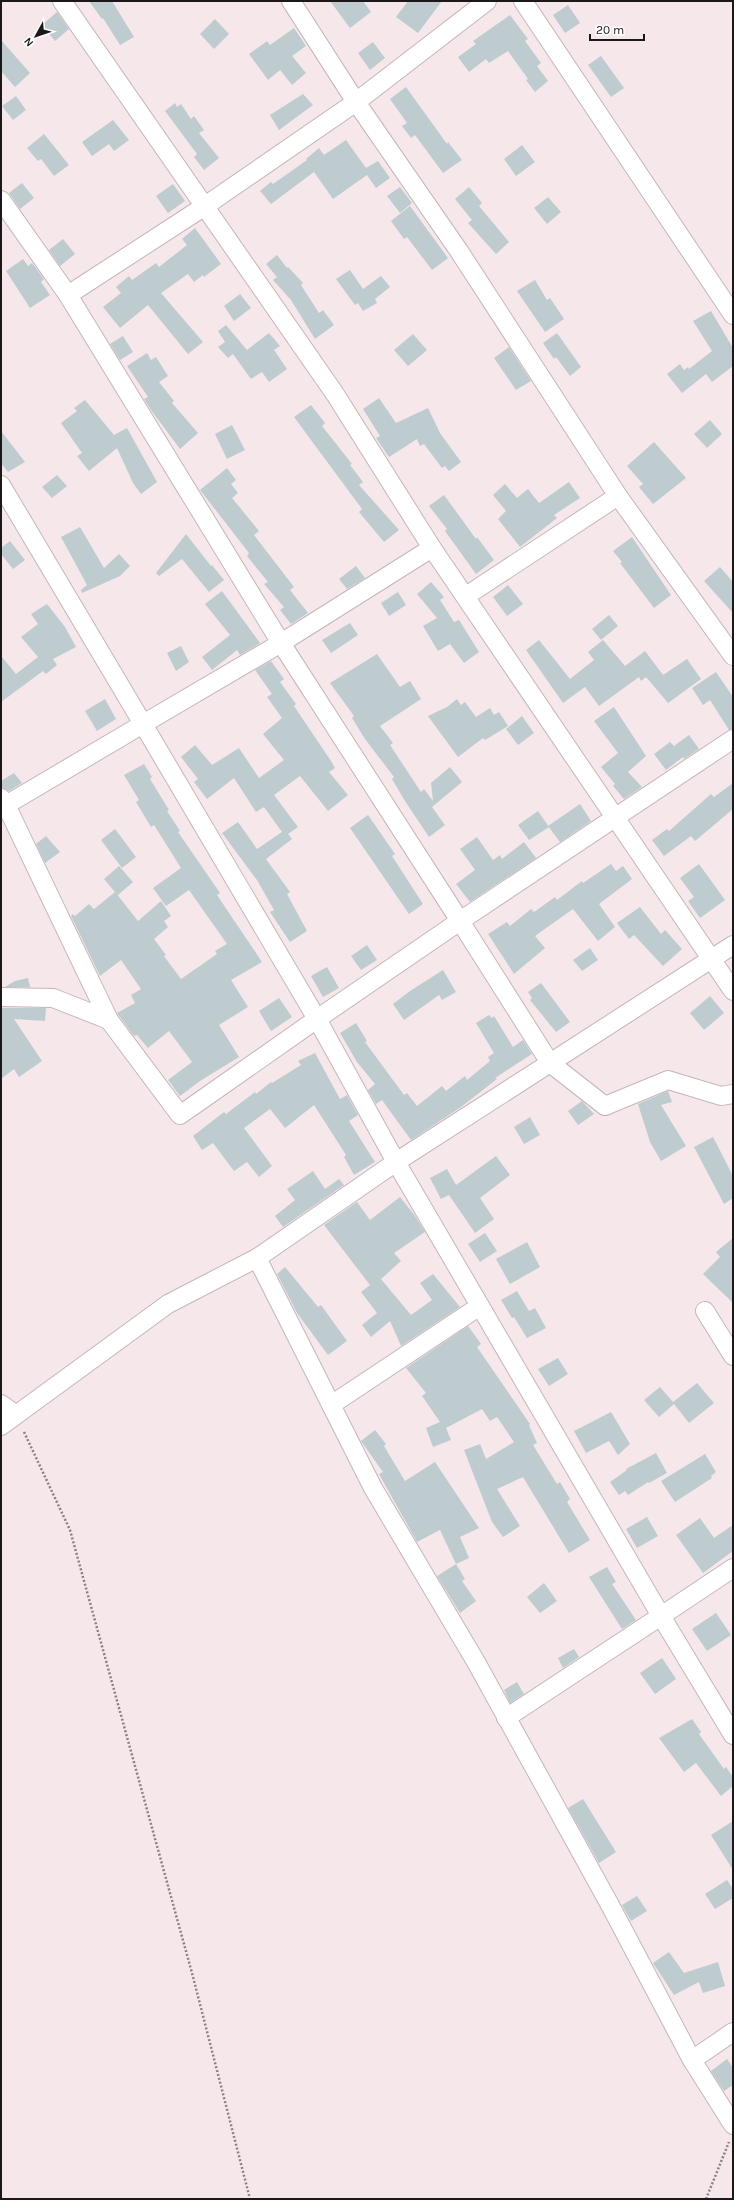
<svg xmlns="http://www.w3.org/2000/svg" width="734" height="2200" font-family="Karla,sans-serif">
  <rect width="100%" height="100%" fill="#f6e7ea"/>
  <g fill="#beccd0">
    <polygon points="89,1 112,1 134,37 120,45 103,18 102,19"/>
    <polygon points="330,1 363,1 371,12 350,28"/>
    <polygon points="408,1 442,1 418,33 396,17"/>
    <polygon points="568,5 580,23 565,33 553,15"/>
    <polygon points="57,12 69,29 55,41 42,25"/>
    <polygon points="510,15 528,39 525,41 541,63 537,66 548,81 535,92 526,80 528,79 508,51 489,63 486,59 469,72 458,57 476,44 473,41"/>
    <polygon points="215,19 229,34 214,49 200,34"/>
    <polygon points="294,28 306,46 292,56 306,73 292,85 280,70 268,80 249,54 267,41 270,45"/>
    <polygon points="1,40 30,73 15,87 1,71"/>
    <polygon points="373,42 385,58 370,70 358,53"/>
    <polygon points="601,56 624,88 611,97 588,65"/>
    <polygon points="406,87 447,144 448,142 462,160 443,173 415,135 411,138 402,126 407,123 390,99"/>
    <polygon points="303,94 313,105 279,130 270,115"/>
    <polygon points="16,96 26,110 13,120 2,106"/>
    <polygon points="175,103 177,107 181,104 191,119 194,116 204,130 199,133 219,158 204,170 194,157 197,154 165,111"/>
    <polygon points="113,120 129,140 114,151 109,144 92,156 82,142"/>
    <polygon points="44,134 69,165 54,176 41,159 38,161 27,148"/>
    <polygon points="346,140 366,168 378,161 390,178 376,188 367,175 333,199 314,172 271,204 260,191 271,182 273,184 307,160 306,159 319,148 324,155"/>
    <polygon points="522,145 535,162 516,176 504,159"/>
    <polygon points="22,183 34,198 20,209 9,193"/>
    <polygon points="173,184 185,201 168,213 156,196"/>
    <polygon points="400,187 412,203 400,213 387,196"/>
    <polygon points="469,187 482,203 479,206 509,242 496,254 468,223 472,220 455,199"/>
    <polygon points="548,197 561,212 547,224 534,208"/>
    <polygon points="410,206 448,258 432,270 407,237 404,239 391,221"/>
    <polygon points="195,228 221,264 204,277 203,275 194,282 188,274 161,293 203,342 188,354 148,305 120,328 103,307 121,293 116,287 129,276 132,280 156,263 159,267 187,245 182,239"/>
    <polygon points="63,239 75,254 60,266 49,250"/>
    <polygon points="277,255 287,268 288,267 303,283 301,285 319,313 323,310 334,325 315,339 291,300 273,280 277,277 266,264"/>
    <polygon points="23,259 28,266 32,263 44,279 41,282 50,295 30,308 6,271"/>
    <polygon points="350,270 363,289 381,276 390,287 375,299 377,303 363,311 358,303 355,305 336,279"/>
    <polygon points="535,280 547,300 550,298 564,319 545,332 517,291"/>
    <polygon points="240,294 251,308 234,321 224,306"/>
    <polygon points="711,311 733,348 733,366 712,382 706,374 682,393 667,374 680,364 684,370 688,367 689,369 712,351 693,321"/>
    <polygon points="226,325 247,350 269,333 280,346 274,350 287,369 269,382 262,372 251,379 233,354 228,358 218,347 225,342 218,331"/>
    <polygon points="557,333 581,367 570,376 556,357 554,359 543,343"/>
    <polygon points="413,334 427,350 408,366 394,350"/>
    <polygon points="123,336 133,352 120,360 110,344"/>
    <polygon points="509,347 531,381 516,390 494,358"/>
    <polygon points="147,353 151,360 156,357 168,376 159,382 174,401 172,403 198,433 180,449 151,410 144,399 148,397 127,366"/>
    <polygon points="379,398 396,423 428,408 440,433 461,462 449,471 445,466 442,468 424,444 420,446 417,439 389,457 376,438 380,436 363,409"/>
    <polygon points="85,400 114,435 127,428 157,482 141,494 133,483 117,448 89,471 77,456 82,453 61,423 77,411 74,408"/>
    <polygon points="311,405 325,423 322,426 352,464 350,465 363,482 359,485 399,530 384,542 359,512 362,509 294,417"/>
    <polygon points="710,420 722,434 707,448 694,434"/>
    <polygon points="232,425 245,450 227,459 215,434"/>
    <polygon points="1,431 25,462 8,472 1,463"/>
    <polygon points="654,442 686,478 653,504 639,487 643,484 627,466"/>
    <polygon points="227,468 236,480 231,484 238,493 232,498 259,531 254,535 294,587 290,590 308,613 291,624 280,610 284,607 264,584 268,582 247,556 249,553 200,490"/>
    <polygon points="57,475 67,486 52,498 42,487"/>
    <polygon points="569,482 580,498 554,515 557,518 520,547 498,519 506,511 493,495 505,484 517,498 528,489 539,503"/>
    <polygon points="444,495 476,539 477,537 494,560 476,574 445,531 447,529 429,506"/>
    <polygon points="80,527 104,568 119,554 130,566 120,576 82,593 81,590 87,585 61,537"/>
    <polygon points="186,534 211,566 212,565 224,580 209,592 182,559 159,576 156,573"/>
    <polygon points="632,537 671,595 654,608 620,563 622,562 613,551"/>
    <polygon points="10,541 25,560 13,569 1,554 1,548"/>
    <polygon points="356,566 365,578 347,589 339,579"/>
    <polygon points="720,567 733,582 733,613 704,581"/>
    <polygon points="431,582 444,597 440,600 454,622 459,620 479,652 464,663 450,644 438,651 423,626 437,618 417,594"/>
    <polygon points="508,585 523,604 507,616 493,597"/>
    <polygon points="222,591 260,643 240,655 237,650 212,670 202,657 230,635 205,604"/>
    <polygon points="398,592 406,605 389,616 381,603"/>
    <polygon points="47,604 65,627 76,647 53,659 57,665 46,674 43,671 1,702 1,656 16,674 38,657 21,637 38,624 31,614"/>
    <polygon points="609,615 618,626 601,640 592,629"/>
    <polygon points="350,623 358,635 331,653 322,640"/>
    <polygon points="539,640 570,679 594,660 588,652 603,640 625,666 645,651 663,675 687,659 701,679 668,703 646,677 641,681 639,677 599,706 585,687 563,703 526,650"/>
    <polygon points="181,646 189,662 176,671 167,653"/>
    <polygon points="377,654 400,687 410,681 421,699 380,726 393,743 390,745 421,792 424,789 433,801 431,783 450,767 462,782 432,807 445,825 429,837 405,801 392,779 394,777 365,739 352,718 354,716 330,683"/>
    <polygon points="271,661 284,679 280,682 296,704 294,706 331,761 335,768 329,772 348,795 328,811 300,776 274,795 298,827 288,834 292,839 266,859 290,892 287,894 307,931 290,942 270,912 274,910 257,880 222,833 238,822 257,849 282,832 264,807 256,812 234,778 207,799 194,782 198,779 181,757 195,745 212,765 239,748 259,778 284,760 263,734 282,718 267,697 272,694 255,670"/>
    <polygon points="716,672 733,697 733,729 729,730 710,700 703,705 692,688"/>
    <polygon points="105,699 116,719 97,731 85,711"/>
    <polygon points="457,699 461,705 465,702 476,717 490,708 494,715 499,712 508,726 485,740 483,738 458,757 428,716 447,707"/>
    <polygon points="614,707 646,756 628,772 642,787 624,799 613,786 615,784 601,767 618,753 594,721"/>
    <polygon points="522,716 534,733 518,745 506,729"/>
    <polygon points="689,735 699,749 684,759 683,757 666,770 654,754 670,742 674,746"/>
    <polygon points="144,764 152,777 150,779 169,810 167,811 180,831 178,832 220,893 217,895 262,962 231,980 248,1007 219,1025 239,1057 200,1081 180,1096 168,1080 192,1062 169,1031 148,1048 137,1035 134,1036 117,1013 135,1003 131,995 141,989 121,960 100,976 71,916 73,914 75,916 89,904 94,909 115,892 104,879 119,866 133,882 118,895 116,893 138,921 161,901 171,916 164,921 168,927 154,939 166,955 164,956 181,979 217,954 215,951 227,944 189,890 166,906 153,888 181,868 154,825 151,827 136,802 139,800 124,775"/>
    <polygon points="14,773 22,783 9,791 1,788 1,781"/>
    <polygon points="733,783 733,809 695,841 691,836 664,856 652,840 667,829 669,831 711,794 714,797"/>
    <polygon points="580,804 591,821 560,842 548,826"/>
    <polygon points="538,811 549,827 529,840 518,825"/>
    <polygon points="368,815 395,854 392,856 423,904 409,914 350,828"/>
    <polygon points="115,829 136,857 122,868 101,840"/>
    <polygon points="46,836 60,852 45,863 36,844"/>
    <polygon points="477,837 493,860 500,855 502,859 524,842 536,858 470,902 456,884 475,870 460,849"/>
    <polygon points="611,864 616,871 623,866 632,879 599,904 615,927 598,941 573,909 535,936 545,948 514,974 488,934 507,922 510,926 531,909 534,912 555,897 557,900 582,881 583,883"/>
    <polygon points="699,864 725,900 700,918 688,901 694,897 680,878"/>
    <polygon points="640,907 661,934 665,930 682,949 663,966 634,935 629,939 617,923"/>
    <polygon points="367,945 377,960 361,970 351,956"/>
    <polygon points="590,948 598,960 582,971 573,960"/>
    <polygon points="327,967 339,988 323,997 311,976"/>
    <polygon points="443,970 456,992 442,1000 439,995 404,1020 393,1004 410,991"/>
    <polygon points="28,978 30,987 5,987 15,981"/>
    <polygon points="541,983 570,1022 556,1032 530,1000 532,998 528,992"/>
    <polygon points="710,996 724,1013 704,1030 690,1013"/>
    <polygon points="279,998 292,1017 271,1031 259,1011"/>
    <polygon points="1,1008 46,1008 45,1021 14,1019 42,1061 19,1077 14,1069 1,1079"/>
    <polygon points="489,1015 492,1018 494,1016 513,1047 523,1040 532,1054 495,1078 497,1079 461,1107 411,1140 382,1100 376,1104 368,1090 375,1084 357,1062 340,1033 356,1023 367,1041 365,1042 404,1095 407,1093 417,1106 442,1086 446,1091 465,1076 467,1080 490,1061 488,1057 494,1053 476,1023"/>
    <polygon points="315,1053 340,1099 347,1095 358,1115 349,1121 375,1162 354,1175 344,1157 346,1155 314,1105 285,1128 270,1109 244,1128 272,1166 259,1177 247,1162 234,1171 213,1143 202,1150 193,1136 224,1112 226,1114 255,1092 256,1094 271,1082 272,1083 301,1065 298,1061"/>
    <polygon points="668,1091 672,1102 661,1105 686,1146 661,1161 650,1142 638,1104"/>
    <polygon points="582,1101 594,1114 578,1125 568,1111"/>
    <polygon points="530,1117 540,1135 524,1144 514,1127"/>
    <polygon points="713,1137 733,1176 733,1198 724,1204 694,1147"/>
    <polygon points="496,1156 510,1175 480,1198 494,1219 475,1233 449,1195 441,1199 430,1178 447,1169 456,1185"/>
    <polygon points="313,1171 325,1189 339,1179 344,1185 283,1227 275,1216 295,1200 287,1189"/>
    <polygon points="400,1197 415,1216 425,1232 394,1253 401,1261 381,1279 411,1315 432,1300 420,1283 433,1274 460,1307 401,1346 390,1321 371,1337 362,1325 377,1313 361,1292 370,1285 324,1225 357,1202 370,1220"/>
    <polygon points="485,1233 497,1251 480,1262 468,1244"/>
    <polygon points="733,1238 733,1303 703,1274 720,1257 716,1252"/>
    <polygon points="527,1242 540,1267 510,1284 496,1259"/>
    <polygon points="285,1267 318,1307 321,1305 347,1341 328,1355 297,1313 277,1274"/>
    <polygon points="517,1291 529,1311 535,1308 546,1328 527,1338 514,1317 512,1318 501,1300"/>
    <polygon points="468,1326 481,1344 477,1347 530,1424 529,1425 537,1443 533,1445 557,1484 560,1482 570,1499 567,1502 590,1540 569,1553 523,1477 497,1489 520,1526 503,1537 492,1522 464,1450 480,1444 486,1459 514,1442 497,1417 490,1421 482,1409 446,1428 451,1440 433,1447 426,1428 440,1422 422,1396 426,1393 406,1368"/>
    <polygon points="558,1358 568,1374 549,1386 538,1369"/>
    <polygon points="697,1383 714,1403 689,1423 674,1404 659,1417 644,1400 660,1387 673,1402"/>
    <polygon points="611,1412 630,1444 618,1455 609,1441 586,1453 574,1431"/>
    <polygon points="375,1430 386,1444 384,1446 405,1481 435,1462 479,1528 460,1537 469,1558 456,1564 440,1530 417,1542 379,1474 383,1472 361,1441"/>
    <polygon points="656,1453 667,1473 649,1483 648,1482 628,1495 625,1491 619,1495 610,1482 627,1470 626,1469"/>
    <polygon points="705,1454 716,1472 711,1476 712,1478 675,1502 661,1481"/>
    <polygon points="647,1517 658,1536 637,1548 626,1529"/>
    <polygon points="700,1518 714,1538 733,1525 733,1551 703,1573 676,1535"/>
    <polygon points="456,1564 465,1579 462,1581 476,1601 460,1613 437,1576"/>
    <polygon points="607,1567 616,1582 612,1584 636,1620 622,1629 589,1577"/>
    <polygon points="544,1583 557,1601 540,1613 527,1597"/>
    <polygon points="716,1613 731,1635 707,1651 692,1629"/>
    <polygon points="574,1649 579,1657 563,1668 558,1658"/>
    <polygon points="662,1658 676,1679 655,1694 640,1673"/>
    <polygon points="517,1682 524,1694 510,1703 504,1690"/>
    <polygon points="692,1719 701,1732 699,1734 724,1769 726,1767 733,1777 733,1786 721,1796 696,1763 684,1772 659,1738"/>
    <polygon points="583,1799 616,1852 599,1863 568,1808"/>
    <polygon points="733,1821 733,1870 711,1835"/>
    <polygon points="727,1880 733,1889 733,1898 715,1909 705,1894"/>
    <polygon points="637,1896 647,1911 631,1921 622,1905"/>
    <polygon points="669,1952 684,1973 718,1962 725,1986 703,1993 699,1982 674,1995 653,1963"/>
    <polygon points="727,2059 733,2068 733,2085 724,2091 711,2071"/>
  </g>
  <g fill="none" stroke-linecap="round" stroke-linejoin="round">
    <g stroke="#c4b6b8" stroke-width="20">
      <g id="minor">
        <polyline points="62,1 335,394 432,548 733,991"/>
        <polyline points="291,1 356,102 459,251 618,496 733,656"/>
        <polyline points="523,1 733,315"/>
        <polyline points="1,200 68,295 281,643 143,724 317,1019 180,1115 109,1020 6,805"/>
        <polyline points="68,295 205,206 356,102 487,1"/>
        <polyline points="1,485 143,724 6,805 1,798"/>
        <polyline points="432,548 281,643 460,921 317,1019 396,1162 257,1258 373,1488 476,1662 610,1905 692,2060"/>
        <polyline points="466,596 618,496"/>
        <polyline points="733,739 460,921 550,1063 733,945"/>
        <polyline points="1,997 53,998 109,1020"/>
        <polyline points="705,1311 733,1356"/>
        <polyline points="1,1404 16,1415 168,1304 257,1258"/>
        <polyline points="331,1405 480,1306"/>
        <polyline points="1,1426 16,1415"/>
        <polyline points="733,1568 661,1616 733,1735"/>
        <polyline points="506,1718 661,1616 396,1162 550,1063 605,1106 668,1080 721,1096 733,1094"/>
        <polyline points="733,2032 692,2060 733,2125"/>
      </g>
    </g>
    <g stroke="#8b8183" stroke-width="2.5" stroke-dasharray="2 2" stroke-linecap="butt">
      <polyline points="24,1432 70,1530 192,1973 250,2199"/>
      <polyline points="706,2199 729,2142"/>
    </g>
    <use href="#minor" stroke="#fff" stroke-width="18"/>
  </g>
  <rect width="734" height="2200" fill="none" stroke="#1c1718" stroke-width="4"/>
  <g transform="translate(36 36) rotate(230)" stroke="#ffffff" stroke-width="3" paint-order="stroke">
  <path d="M0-3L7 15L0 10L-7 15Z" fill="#1c1718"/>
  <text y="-6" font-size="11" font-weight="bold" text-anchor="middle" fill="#1c1718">N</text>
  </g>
  <path d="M590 34v6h54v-6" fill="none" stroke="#1c1718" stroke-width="2"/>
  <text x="596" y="34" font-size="12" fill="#1c1718" stroke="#ffffff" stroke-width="3" paint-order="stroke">20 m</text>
</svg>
